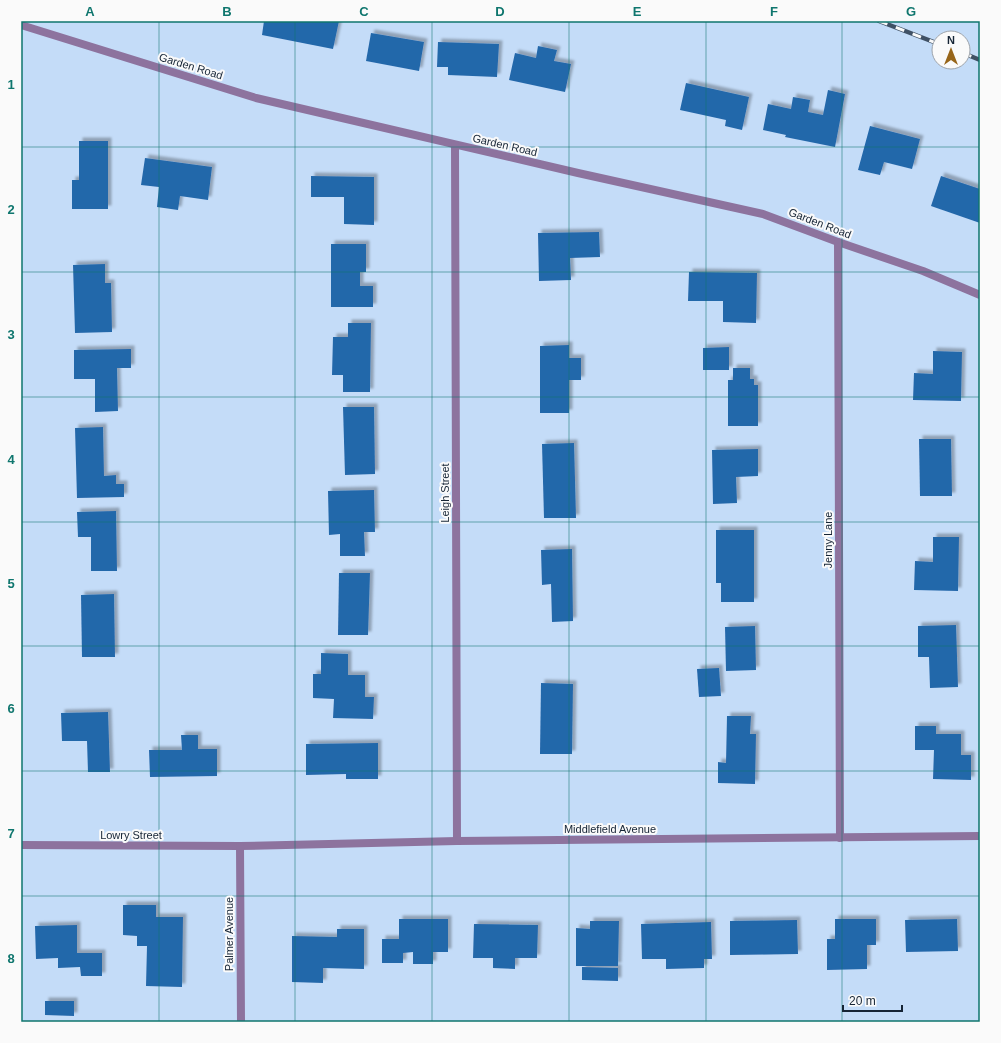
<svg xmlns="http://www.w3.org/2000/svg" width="1001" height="1043" font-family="Arial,sans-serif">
  <defs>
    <filter id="shadow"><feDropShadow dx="3.5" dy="-3.5" stdDeviation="1" flood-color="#0004"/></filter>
  </defs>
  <rect width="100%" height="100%" fill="#c4dcf8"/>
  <g fill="#2467aa" filter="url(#shadow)">
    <polygon points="264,21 339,21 333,49 262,35"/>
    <polygon points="371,33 424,42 419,71 366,61"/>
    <polygon points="438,42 499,44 497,77 448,75 448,67 437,67"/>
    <polygon points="538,46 557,50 554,61 571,64 565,92 509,80 515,53 536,58"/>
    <polygon points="686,83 749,97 742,130 725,126 726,120 680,110"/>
    <polygon points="828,90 845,94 835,147 785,137 786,135 763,130 768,104 791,109 793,97 810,100 808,112 823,115"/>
    <polygon points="870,126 920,139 912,169 884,162 880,175 858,170"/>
    <polygon points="79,141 108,141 108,209 72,209 72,180 79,180"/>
    <polygon points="145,158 212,167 208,200 180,196 178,210 157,207 159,187 141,185"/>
    <polygon points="311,176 374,177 374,225 344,224 344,197 311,197"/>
    <polygon points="941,176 980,189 980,223 931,206"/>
    <polygon points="599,232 600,257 570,258 571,280 539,281 538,233"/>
    <polygon points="331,244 366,244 366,272 360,272 360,286 373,286 373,307 331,307"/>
    <polygon points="105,264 105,283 111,283 112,332 75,333 73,265"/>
    <polygon points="689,272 757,273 756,323 723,322 723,301 688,301"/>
    <polygon points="348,323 371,323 370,392 343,392 343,375 332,375 333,337 348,337"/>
    <polygon points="569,345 569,358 581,358 581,380 569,380 569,413 540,413 540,346"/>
    <polygon points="729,347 729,370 703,370 703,348"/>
    <polygon points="131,349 131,368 117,368 118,411 95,412 95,379 74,379 74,350"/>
    <polygon points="933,351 962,352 961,401 913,400 914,373 933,374"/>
    <polygon points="733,368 750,368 750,379 754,379 754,385 758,385 758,426 728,426 728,380 733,380"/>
    <polygon points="343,407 374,407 375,474 345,475"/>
    <polygon points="103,427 104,476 116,475 116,484 124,484 124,497 77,498 75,428"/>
    <polygon points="919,439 951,439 952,496 920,496"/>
    <polygon points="574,443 576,518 544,518 542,444"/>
    <polygon points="758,449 758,476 736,477 737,503 713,504 712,450"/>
    <polygon points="374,490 375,532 364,532 365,556 340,556 340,534 329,535 328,491"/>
    <polygon points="116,511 117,571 91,571 91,537 78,537 77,512"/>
    <polygon points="716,530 754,530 754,602 721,602 721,583 716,583"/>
    <polygon points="933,537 959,537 958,591 914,590 915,561 933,562"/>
    <polygon points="572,549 573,621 552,622 551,584 542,585 541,550"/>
    <polygon points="339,573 370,573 368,635 338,635"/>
    <polygon points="114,594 115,657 82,657 81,595"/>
    <polygon points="956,625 958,687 930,688 929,657 918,657 918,626"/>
    <polygon points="755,626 756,670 726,671 725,627"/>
    <polygon points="321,653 348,654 348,675 365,675 365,697 374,697 373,719 333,718 334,699 313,698 313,674 321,674"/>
    <polygon points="719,668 721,696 699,697 697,669"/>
    <polygon points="541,683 573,684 572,754 540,754"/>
    <polygon points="108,712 110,772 88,772 87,741 62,741 61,713"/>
    <polygon points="727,716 751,716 750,734 756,734 755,784 718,783 718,762 726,763"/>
    <polygon points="915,726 936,726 936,734 961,734 961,755 971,755 971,780 933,779 934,750 915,750"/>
    <polygon points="181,735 198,735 198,749 217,749 217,776 150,777 149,750 182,750"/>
    <polygon points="378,743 378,779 346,779 346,774 306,775 306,744"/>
    <polygon points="123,905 156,905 156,917 183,917 182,987 146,986 147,946 137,946 137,936 123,935"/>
    <polygon points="399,919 448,919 448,952 433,952 433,964 413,964 413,952 403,953 403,963 382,963 382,939 399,939"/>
    <polygon points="835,919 876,919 876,945 867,945 867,969 827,970 827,939 835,939"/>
    <polygon points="957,919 958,951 906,952 905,920"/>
    <polygon points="797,920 798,954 730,955 730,921"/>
    <polygon points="590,921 619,921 618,966 576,966 576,928 590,929"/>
    <polygon points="711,922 712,959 704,959 704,968 666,969 666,959 642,959 641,924"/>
    <polygon points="474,924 538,925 537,958 515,958 515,969 493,968 493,958 473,958"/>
    <polygon points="77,925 77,953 102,953 102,976 81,976 80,967 58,968 58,958 36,959 35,926"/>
    <polygon points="337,929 364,929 364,969 323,968 323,983 292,982 292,936 337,937"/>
    <polygon points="582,967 618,968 618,981 582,980"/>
    <polygon points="45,1001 74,1001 74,1016 45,1015"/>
  </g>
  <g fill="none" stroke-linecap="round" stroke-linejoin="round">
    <g stroke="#8d739e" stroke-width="8">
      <polyline points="21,25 256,98 578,173 763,214 838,242 923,271 980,295"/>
      <polyline points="455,145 457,841"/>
      <polyline points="838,242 840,838"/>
      <polyline points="21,845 240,846 457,841 980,836"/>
      <polyline points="240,846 241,1022"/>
    </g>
    <g stroke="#405165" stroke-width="4.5">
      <g id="rail">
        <polyline points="879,21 939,44"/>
        <polyline points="963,53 980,60"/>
      </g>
    </g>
    <use href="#rail" stroke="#fafafa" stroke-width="3" stroke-dasharray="9" stroke-linecap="butt"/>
  </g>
  <path fill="none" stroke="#0f766e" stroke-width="1" stroke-opacity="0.55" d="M159,21V1022M295,21V1022M432,21V1022M569,21V1022M706,21V1022M842,21V1022M21,147H980M21,272H980M21,397H980M21,522H980M21,646H980M21,771H980M21,896H980"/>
  <g text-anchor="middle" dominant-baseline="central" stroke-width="4" stroke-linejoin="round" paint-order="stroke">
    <g font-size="11" fill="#152435" stroke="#fafafa">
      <text transform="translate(191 66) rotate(17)">Garden Road</text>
      <text transform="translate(505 145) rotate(13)">Garden Road</text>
      <text transform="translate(820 223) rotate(21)">Garden Road</text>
      <text transform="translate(445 493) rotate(-90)">Leigh Street</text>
      <text transform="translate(828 540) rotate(-90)">Jenny Lane</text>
      <text x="610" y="829">Middlefield Avenue</text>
      <text x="131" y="835">Lowry Street</text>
      <text transform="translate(229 934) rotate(-90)">Palmer Avenue</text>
    </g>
  </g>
  <rect width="1001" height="1043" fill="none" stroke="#fafafa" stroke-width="44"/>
  <g transform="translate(951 50)"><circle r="19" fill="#fafafa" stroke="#9ea4ab"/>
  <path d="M0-3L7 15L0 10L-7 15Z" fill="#976519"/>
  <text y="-6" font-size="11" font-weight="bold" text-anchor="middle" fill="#152435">N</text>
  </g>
  <path d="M843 1005v6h59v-6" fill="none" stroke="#152435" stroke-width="2"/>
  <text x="849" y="1005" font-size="12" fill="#152435" stroke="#fafafa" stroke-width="3" paint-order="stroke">20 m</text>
  <rect x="22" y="22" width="957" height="999" fill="none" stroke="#0f766e" stroke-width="1.5"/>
  <g font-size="13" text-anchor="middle" font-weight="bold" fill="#0f766e">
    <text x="90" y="16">A</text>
    <text x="227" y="16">B</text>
    <text x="364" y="16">C</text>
    <text x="500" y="16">D</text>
    <text x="637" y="16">E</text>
    <text x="774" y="16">F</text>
    <text x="911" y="16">G</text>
    <text x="11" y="89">1</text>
    <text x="11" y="214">2</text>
    <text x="11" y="339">3</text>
    <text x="11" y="464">4</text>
    <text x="11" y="588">5</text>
    <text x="11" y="713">6</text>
    <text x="11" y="838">7</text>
    <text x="11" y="963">8</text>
  </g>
</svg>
